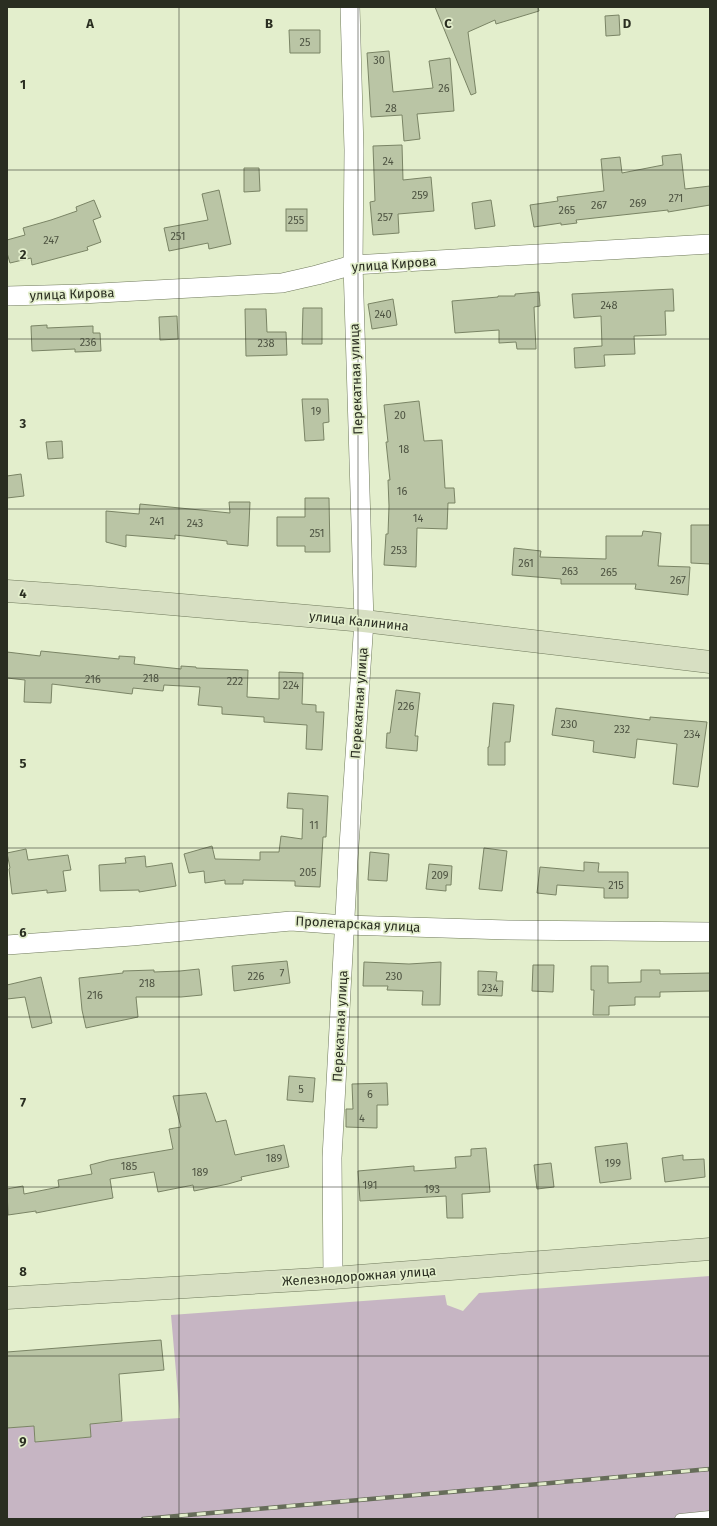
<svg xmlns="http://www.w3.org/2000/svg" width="717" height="1526" font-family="'Fira Sans',sans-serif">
  <rect width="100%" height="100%" fill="#e3eecc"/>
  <polygon fill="#c6b5c3" points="710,1276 710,1516 680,1519 7,1519 7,1428 34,1426 35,1442 90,1437 90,1424 180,1418 171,1315 445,1295 447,1305 463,1311 479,1293"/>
  <g fill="#bac5a5" stroke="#7a8465">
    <polygon points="435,7 538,7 539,11 496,24 495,20 468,32 476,93 471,95"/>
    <polygon points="619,15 620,35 606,36 605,16"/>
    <polygon points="289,30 320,30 320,53 290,53"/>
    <polygon points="389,51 393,92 433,88 429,61 450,58 454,111 417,114 420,139 404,141 402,115 371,117 367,53"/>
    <polygon points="402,145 403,180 431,177 434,211 398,214 399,233 373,235 370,202 375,201 373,146"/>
    <polygon points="681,154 685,189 710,186 710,205 668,212 668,210 576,220 577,223 561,225 561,223 534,227 530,205 558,201 557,197 604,191 601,159 620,157 622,173 663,165 662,156"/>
    <polygon points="244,168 259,168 260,191 244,192"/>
    <polygon points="219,190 231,244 209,249 208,243 169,251 164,228 208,220 202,194"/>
    <polygon points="94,200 101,217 93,220 101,242 87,247 88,250 32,265 31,258 10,263 7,253 7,240 25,235 23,228 51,220 77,211 76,207"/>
    <polygon points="491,200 495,226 475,229 472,203"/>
    <rect x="286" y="209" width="21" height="22"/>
    <polygon points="673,289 674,311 665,311 666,335 634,336 635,354 604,355 605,366 575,368 574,348 602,346 601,316 574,318 572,294"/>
    <polygon points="539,292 540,306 534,307 536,349 517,349 516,342 499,343 499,330 455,333 452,301 498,297 498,296 515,296 515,294"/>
    <polygon points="393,299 397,325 372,329 368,304"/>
    <polygon points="303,308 322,308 322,344 302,344"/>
    <polygon points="245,309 266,309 267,332 286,332 287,355 246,356"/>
    <polygon points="177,316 178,339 160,340 159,317"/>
    <polygon points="47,325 47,328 93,326 93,333 100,333 101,351 75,352 75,349 32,351 31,326"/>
    <polygon points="302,399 328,399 329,422 323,423 324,440 305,441"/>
    <polygon points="419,401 424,441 442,440 445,488 454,488 455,503 448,503 447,529 417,528 416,567 384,565 386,534 388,534 389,506 388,480 390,480 386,442 388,442 384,405"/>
    <polygon points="62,441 63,458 48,459 46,442"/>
    <polygon points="21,474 24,496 7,498 7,476"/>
    <polygon points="305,498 329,498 330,552 305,552 305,546 277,546 277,517 305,517"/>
    <polygon points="229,502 250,502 248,546 227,544 227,541 175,535 175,539 126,535 126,547 106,542 106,511 139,514 140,504 230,513"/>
    <polygon points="691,525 710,525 710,564 691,563"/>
    <polygon points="643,531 661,533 658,566 690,567 688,595 635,589 636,584 561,584 561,579 512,575 514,548 541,551 540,557 606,559 606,536 642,536"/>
    <polygon points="41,651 119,659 119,656 135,657 134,664 181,669 181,666 196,667 196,668 248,670 247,697 279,699 279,672 303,673 302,704 316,705 316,712 324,712 322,750 306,749 307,725 264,722 264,717 222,714 222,707 198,705 200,687 164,685 163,691 133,688 132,694 52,684 51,703 24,702 25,680 7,678 7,652 40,656"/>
    <polygon points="396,690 420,693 415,736 418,736 417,751 386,748 387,733 390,733"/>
    <polygon points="493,703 514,705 510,742 505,742 505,765 488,765 488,747 489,747"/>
    <polygon points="556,708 650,720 650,717 707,722 698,787 673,784 677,744 637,739 635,758 593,752 594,741 552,735"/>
    <polygon points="288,793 328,796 326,837 323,837 320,887 295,886 295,881 243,880 243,884 225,884 225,880 205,883 204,871 189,873 184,854 212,846 215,859 260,860 260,852 279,852 281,836 302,839 303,809 287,808"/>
    <polygon points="484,848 507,851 502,891 479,889"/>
    <polygon points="26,849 28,860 68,855 71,870 63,871 66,891 47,893 47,890 12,894 9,869 10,868 7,853"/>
    <polygon points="370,852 389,854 387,881 368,880"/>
    <polygon points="145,856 146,867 172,863 176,886 139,892 139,890 100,891 99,865 126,863 125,858"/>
    <polygon points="584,862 599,863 598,872 628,872 628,898 604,898 604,888 557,885 556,895 537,893 540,867 584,871"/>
    <polygon points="429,864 452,866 451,885 446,885 446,891 426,889"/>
    <polygon points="287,961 290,983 234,991 232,966"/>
    <polygon points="364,962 409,964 441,962 440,1005 422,1005 423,991 387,990 388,986 363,986"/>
    <polygon points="533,965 554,965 553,992 532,991"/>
    <polygon points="591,966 608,966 608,983 641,982 641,970 660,970 660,974 710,973 710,991 660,992 660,997 635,997 635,1005 609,1006 609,1015 593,1015 594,990 591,990"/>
    <polygon points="199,969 202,995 181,997 136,997 138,1017 86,1028 82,1010 79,978 123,973 123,971 154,970 154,972 180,971"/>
    <polygon points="478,971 497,972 496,981 503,981 502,996 478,995"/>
    <polygon points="41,977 52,1023 32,1028 25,997 7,999 7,985"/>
    <polygon points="289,1076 315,1078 313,1102 287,1100"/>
    <polygon points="387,1083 388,1105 377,1105 377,1128 346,1127 346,1109 353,1109 352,1084"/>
    <polygon points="206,1093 216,1122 226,1120 235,1155 284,1145 289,1167 241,1177 242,1180 228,1184 194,1191 193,1185 158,1192 154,1172 110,1179 113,1198 36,1213 36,1211 8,1215 7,1189 23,1186 24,1194 59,1187 58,1180 92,1174 90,1165 109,1160 173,1149 169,1129 181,1127 173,1096"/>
    <polygon points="627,1143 631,1179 600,1183 595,1147"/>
    <polygon points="486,1148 490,1192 462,1194 463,1218 447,1218 446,1196 360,1201 358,1171 414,1166 414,1171 456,1168 455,1157 471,1156 471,1149"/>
    <polygon points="683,1155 683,1160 704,1159 705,1177 665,1182 662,1158"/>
    <polygon points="551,1163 554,1187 537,1189 534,1165"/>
    <polygon points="161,1340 164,1370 119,1374 122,1421 90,1424 91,1437 35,1442 34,1426 7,1428 7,1352"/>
  </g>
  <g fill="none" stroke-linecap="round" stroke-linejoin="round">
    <g stroke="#707a5c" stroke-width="11">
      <polyline id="lane" points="680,1519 710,1516"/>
    </g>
    <g stroke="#707a5c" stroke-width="20">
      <g id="street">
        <polyline points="7,296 81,294 282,283 317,275 353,265 710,244"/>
        <polyline points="7,945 132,936 291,921 345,925 508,930 710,932"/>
        <polyline points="333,1278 332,1158 348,861 364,621 353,265 354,150 350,7"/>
      </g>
    </g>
    <g stroke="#707a5c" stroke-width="23">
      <g id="secondary">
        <polyline points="7,591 91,597 364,621 710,662"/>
        <polyline points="7,1298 333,1278 710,1249"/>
      </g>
    </g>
    <use href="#lane" stroke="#fff" stroke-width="10"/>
    <use href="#street" stroke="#fff" stroke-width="19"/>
    <use href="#secondary" stroke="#d7dfc2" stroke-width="22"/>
    <g stroke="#666d59" stroke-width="4.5">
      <polyline id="rail" points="143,1519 710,1469"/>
    </g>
    <use href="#rail" stroke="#e3eecc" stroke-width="3" stroke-dasharray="9" stroke-linecap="butt"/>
  </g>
  <path fill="none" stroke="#2a2e21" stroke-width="1" stroke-opacity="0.55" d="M179,7V1519M358,7V1519M538,7V1519M7,170H710M7,339H710M7,509H710M7,678H710M7,848H710M7,1017H710M7,1187H710M7,1356H710"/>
  <g text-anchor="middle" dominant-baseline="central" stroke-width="3.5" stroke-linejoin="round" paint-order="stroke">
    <g font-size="11" fill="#4e5442">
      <text x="305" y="42">25</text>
      <text x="379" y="60">30</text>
      <text x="444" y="88">26</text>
      <text x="391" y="108">28</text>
      <text x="388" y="161">24</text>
      <text x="420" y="195">259</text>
      <text x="676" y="198">271</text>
      <text x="638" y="203">269</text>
      <text x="599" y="205">267</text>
      <text x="567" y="210">265</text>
      <text x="385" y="217">257</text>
      <text x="296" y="220">255</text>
      <text x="178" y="236">251</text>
      <text x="51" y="240">247</text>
      <text x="609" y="305">248</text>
      <text x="383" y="314">240</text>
      <text x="88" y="342">236</text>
      <text x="266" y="343">238</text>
      <text x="316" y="411">19</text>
      <text x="400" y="415">20</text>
      <text x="404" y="449">18</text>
      <text x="402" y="491">16</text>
      <text x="418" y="518">14</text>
      <text x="157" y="521">241</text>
      <text x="195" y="523">243</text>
      <text x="317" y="533">251</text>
      <text x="399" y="550">253</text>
      <text x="526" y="563">261</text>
      <text x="570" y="571">263</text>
      <text x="609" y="572">265</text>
      <text x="678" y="580">267</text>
      <text x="151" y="678">218</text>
      <text x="93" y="679">216</text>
      <text x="235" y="681">222</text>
      <text x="291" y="685">224</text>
      <text x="406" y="706">226</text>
      <text x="569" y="724">230</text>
      <text x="622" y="729">232</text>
      <text x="692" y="734">234</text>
      <text x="314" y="825">11</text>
      <text x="308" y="872">205</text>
      <text x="440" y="875">209</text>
      <text x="616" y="885">215</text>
      <text x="282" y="973">7</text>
      <text x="256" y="976">226</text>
      <text x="394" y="976">230</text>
      <text x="147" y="983">218</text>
      <text x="490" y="988">234</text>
      <text x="95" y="995">216</text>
      <text x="301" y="1089">5</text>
      <text x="370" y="1094">6</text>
      <text x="362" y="1118">4</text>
      <text x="274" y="1158">189</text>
      <text x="613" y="1163">199</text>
      <text x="129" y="1166">185</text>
      <text x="200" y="1172">189</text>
      <text x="370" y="1185">191</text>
      <text x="432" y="1189">193</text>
    </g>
    <g font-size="13" fill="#2a2e21" stroke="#e3eecc">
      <text transform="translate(394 264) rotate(-4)">улица Кирова</text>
      <text transform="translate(72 294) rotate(-2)">улица Кирова</text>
      <text transform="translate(356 379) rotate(-92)">Перекатная улица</text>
      <text transform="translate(359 621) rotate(6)">улица Калинина</text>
      <text transform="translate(359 703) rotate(-86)">Перекатная улица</text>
      <text transform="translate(358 924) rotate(3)">Пролетарская улица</text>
      <text transform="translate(340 1026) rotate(-87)">Перекатная улица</text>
      <text transform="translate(359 1276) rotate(-4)">Железнодорожная улица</text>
    </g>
  </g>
  <g font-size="13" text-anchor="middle" font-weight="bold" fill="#2a2e21" stroke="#e3eecc" stroke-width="3.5" stroke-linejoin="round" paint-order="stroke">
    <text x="90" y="28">A</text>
    <text x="269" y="28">B</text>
    <text x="448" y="28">C</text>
    <text x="627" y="28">D</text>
    <text x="23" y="89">1</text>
    <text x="23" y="259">2</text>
    <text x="23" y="428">3</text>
    <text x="23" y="598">4</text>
    <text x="23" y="768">5</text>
    <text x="23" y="937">6</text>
    <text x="23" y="1107">7</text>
    <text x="23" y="1276">8</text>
    <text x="23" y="1446">9</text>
  </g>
  <rect width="717" height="1526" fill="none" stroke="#2a2e21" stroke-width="16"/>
</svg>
